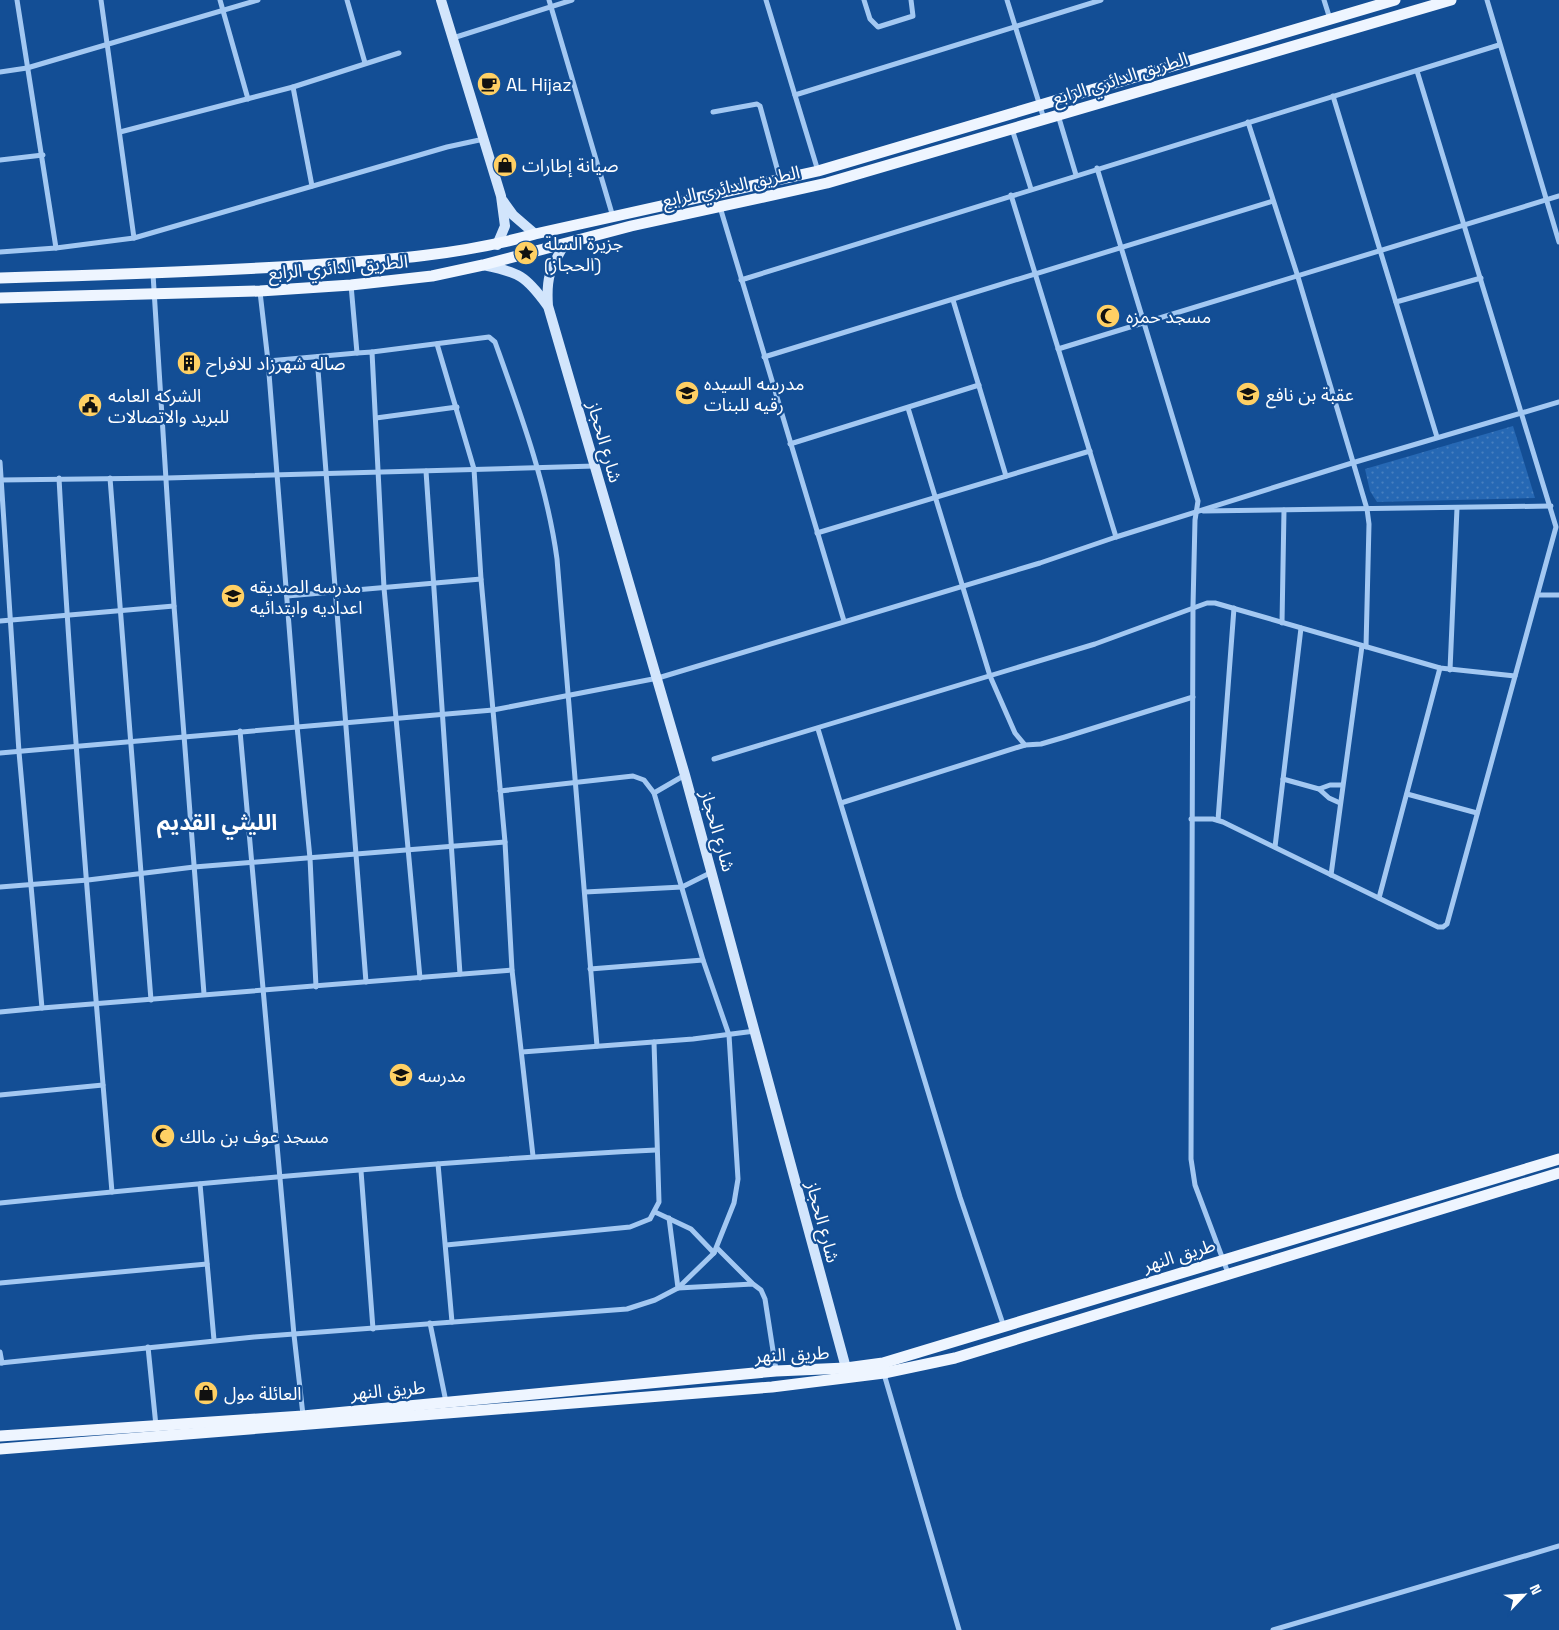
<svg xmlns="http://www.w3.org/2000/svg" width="1559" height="1630" font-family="'Space Grotesk','Noto Sans Arabic',sans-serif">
  <defs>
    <pattern id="park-dots" width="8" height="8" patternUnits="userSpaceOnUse" patternTransform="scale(1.25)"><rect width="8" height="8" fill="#2668b4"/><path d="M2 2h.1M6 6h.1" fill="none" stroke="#477fbf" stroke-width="1.8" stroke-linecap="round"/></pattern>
  </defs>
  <rect width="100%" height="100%" fill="#134e95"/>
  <polygon fill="url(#park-dots)" points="1513,426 1535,498 1377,502 1370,491 1365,469"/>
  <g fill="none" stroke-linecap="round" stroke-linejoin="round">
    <g stroke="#a3c8f2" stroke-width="5">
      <polyline points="17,0 56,248"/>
      <polyline points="101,0 134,238"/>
      <polyline points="220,0 248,99"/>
      <polyline points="347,0 365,63"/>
      <polyline points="549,0 613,217"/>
      <polyline points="766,0 818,171"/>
      <polyline points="864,0 870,19 878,27 913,16 911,0"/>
      <polyline points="1007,0 1044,119"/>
      <polyline points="1324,0 1330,19"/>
      <polyline points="1487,0 1559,242"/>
      <polyline points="453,38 572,0"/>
      <polyline points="0,72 27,68 258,0"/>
      <polyline points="293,87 312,186"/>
      <polyline points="795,95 1101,0"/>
      <polyline points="1333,96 1437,437"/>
      <polyline points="713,112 757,104 760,106 780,179"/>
      <polyline points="1058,115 1076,175"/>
      <polyline points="1248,122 1298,277 1367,509 1369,524 1366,647"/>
      <polyline points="1012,129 1031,189"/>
      <polyline points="120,132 293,87 399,53"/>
      <polyline points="0,160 43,155"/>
      <polyline points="1097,168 1198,501 1195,520 1193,606 1191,1159 1195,1185 1228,1273"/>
      <polyline points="1011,195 1116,537"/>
      <polyline points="720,207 844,621"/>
      <polyline points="0,252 56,248 134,238 447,147 484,139"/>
      <polyline points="153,274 174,606 204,994"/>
      <polyline points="741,280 1499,45"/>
      <polyline points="351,285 357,353 372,352 384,588 420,978"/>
      <polyline points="260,292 268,361 297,726 310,858 316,987"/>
      <polyline points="953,300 1006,476"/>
      <polyline points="1396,302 1481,278"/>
      <polyline points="437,344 474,469 481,579 505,842 512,970 533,1156"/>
      <polyline points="1058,349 1559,196"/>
      <path d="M372,352L489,337L495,342C520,412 547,485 557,559L597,1046"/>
      <polyline points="317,357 366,982"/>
      <polyline points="764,357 1273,201"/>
      <polyline points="268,361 357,353"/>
      <polyline points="908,408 990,676 1015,733 1025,745 1041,744 1065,737 1193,697"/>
      <polyline points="376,418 457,407"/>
      <polyline points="790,444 979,385"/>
      <polyline points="0,462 19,752 42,1008 0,1012"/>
      <polyline points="426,471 460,974"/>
      <path d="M59,478C72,716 92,954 112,1192"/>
      <polyline points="110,478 151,1000"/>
      <polyline points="0,480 167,478 595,466"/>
      <polyline points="1203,511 1551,506"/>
      <polyline points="817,533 1090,451"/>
      <polyline points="1538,595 1559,595"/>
      <polyline points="287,596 481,579"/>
      <polyline points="0,621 174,606"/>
      <polyline points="1282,623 1284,510"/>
      <polyline points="1450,670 1457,508"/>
      <polyline points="818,729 960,1197 1004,1327"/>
      <polyline points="240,731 294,1335 303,1415"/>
      <polyline points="0,753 493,710 658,678 1040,563 1116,537 1352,463 1559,402"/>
      <polyline points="714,759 1095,644 1207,603 1215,603 1440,668 1515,676"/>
      <polyline points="1283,779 1319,789 1329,798 1340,803"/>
      <polyline points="1319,789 1330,785 1342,785"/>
      <polyline points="654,793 685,775"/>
      <polyline points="1407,794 1477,813"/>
      <polyline points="841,803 1025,745"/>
      <polyline points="1191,819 1213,819 1223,822 1438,927 1443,927 1447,924 1556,527 1417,71"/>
      <polyline points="1218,820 1234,608"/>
      <polyline points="1275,847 1301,628"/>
      <polyline points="1331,875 1362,646"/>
      <polyline points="0,887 88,880 194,867 505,842"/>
      <polyline points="585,892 682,887 712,872"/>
      <polyline points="1379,898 1440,668"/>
      <polyline points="590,969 703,960"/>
      <polyline points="42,1008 512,970"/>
      <polyline points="522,1052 693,1039 755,1031"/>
      <polyline points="0,1095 103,1085"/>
      <polyline points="438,1164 452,1322"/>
      <polyline points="361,1171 373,1329"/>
      <polyline points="200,1184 214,1340"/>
      <path d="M0,1203C218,1181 437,1161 656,1150"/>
      <polyline points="655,1212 691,1229 714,1253"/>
      <polyline points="669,1218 678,1288 753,1284 761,1290 765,1299 776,1370"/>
      <polyline points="446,1245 630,1227 650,1219 659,1202 654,1042"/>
      <polyline points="717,1248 752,1283"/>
      <polyline points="0,1283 207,1264"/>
      <polyline points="430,1323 446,1402"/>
      <polyline points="148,1347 156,1426"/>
      <polyline points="0,1352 2,1363"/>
      <polyline points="0,1363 254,1337 627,1309 655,1300 678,1288 714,1253 734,1203 738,1179 729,1035 703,960 654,793 644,780 633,776 500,791"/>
      <polyline points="884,1374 959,1630"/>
      <polyline points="1273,1630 1559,1546"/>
    </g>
    <g stroke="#d2e5fc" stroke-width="10">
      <polyline points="441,0 501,196 505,226 497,245"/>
      <polyline points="503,201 513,215 535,234"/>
      <path d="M564,245C550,269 546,278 548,306L685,775L846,1368"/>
      <path d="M483,265C519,272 526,276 547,305"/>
    </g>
    <g stroke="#eef5ff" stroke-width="11">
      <path d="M0,278C104,275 207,272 310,265C386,260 462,255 535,234L818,171L1395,0"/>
      <polyline points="0,298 260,291 351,285 432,276 483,265 631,226 827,183 1451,0"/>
      <polyline points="0,1436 303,1416 776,1371 846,1368 883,1363 1559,1159"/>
      <polyline points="0,1449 772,1387 884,1373 955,1358 1559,1173"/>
    </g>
  </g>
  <defs>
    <g id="cafe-disc" transform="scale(1.25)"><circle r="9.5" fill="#ffd064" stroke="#134e95"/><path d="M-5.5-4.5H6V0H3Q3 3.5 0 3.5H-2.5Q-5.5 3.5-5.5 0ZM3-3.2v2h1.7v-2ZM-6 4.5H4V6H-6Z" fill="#111"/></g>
    <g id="shop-disc" transform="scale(1.25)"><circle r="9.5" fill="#ffd064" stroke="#134e95"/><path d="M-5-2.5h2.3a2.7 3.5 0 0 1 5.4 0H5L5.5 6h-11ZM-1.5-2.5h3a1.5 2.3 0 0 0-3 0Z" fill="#111"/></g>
    <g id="sight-disc" transform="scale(1.25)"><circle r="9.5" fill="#ffd064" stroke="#134e95"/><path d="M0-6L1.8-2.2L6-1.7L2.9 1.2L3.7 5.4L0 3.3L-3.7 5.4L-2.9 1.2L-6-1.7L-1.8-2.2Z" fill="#111"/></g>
    <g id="mosque-disc" transform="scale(1.25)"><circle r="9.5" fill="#ffd064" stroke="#134e95"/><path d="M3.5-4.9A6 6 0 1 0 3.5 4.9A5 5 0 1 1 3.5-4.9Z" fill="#111"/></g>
    <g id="building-disc" transform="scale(1.25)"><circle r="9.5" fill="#ffd064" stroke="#134e95"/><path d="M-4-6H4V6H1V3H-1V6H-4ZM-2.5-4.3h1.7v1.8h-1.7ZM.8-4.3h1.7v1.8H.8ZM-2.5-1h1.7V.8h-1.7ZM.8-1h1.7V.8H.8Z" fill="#111"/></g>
    <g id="school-disc" transform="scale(1.25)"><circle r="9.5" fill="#ffd064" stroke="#134e95"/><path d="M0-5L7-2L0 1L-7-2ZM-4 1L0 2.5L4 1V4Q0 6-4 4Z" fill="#111"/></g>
    <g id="civic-disc" transform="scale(1.25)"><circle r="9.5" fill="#ffd064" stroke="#134e95"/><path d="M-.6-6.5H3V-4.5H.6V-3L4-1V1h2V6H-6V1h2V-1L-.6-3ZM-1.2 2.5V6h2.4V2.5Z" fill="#111"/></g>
  </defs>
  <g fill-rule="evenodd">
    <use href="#cafe-disc" x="489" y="84"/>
    <use href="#shop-disc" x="505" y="165"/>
    <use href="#sight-disc" x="526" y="253"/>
    <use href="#mosque-disc" x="1108" y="316"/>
    <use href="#building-disc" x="189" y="363"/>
    <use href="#school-disc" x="687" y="393"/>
    <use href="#school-disc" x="1248" y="394"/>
    <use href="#civic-disc" x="90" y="405"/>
    <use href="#school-disc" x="233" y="596"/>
    <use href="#school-disc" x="401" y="1075"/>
    <use href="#mosque-disc" x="163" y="1136"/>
    <use href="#shop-disc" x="206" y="1393"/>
  </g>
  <g text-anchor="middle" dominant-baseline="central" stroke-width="4.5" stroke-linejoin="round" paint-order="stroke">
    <g font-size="18" fill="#fff" stroke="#134e95">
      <text transform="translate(1120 78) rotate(-17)">الطريق الدائري الرابع</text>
      <text transform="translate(731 186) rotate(-12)">الطريق الدائري الرابع</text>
      <text transform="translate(338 267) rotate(-5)">الطريق الدائري الرابع</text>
      <text transform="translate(605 442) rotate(74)">شارع الحجاز</text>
      <text transform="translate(718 831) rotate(74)">شارع الحجاز</text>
      <text transform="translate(823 1222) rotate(75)">شارع الحجاز</text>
      <text transform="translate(1179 1255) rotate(-17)">طريق النهر</text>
      <text transform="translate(792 1354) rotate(-3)">طريق النهر</text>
      <text transform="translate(388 1390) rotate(-5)">طريق النهر</text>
    </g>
    <g font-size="18" fill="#fff" stroke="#134e95" text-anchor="start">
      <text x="506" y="84">AL Hijaz</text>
      <text x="522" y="165">صيانة إطارات</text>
      <text x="544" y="243">جزيرة السلة<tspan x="544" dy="21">(الحجاز)</tspan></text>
      <text x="1126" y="316">مسجد حمزه</text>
      <text x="206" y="363">صاله شهرزاد للافراح</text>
      <text x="704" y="383">مدرسه السيده<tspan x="704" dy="21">رقيه للبنات</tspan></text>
      <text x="1266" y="394">عقبة بن نافع</text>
      <text x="108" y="395">الشركه العامه<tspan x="108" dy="21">للبريد والاتصالات</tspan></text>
      <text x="250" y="586">مدرسه الصديقه<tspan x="250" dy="21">اعداديه وابتدائيه</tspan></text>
      <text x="418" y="1075">مدرسه</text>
      <text x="180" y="1136">مسجد عوف بن مالك</text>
      <text x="224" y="1393">العائلة مول</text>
    </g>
    <g font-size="22" font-weight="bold" fill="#fff" stroke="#134e95">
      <text x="217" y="822">الليثي القديم</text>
    </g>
  </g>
  <g transform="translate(1524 1595) rotate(65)" stroke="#134e95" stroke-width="4" paint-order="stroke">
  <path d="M0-4L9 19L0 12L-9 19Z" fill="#ffffff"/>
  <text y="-8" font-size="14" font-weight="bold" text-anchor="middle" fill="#ffffff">N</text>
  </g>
</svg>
